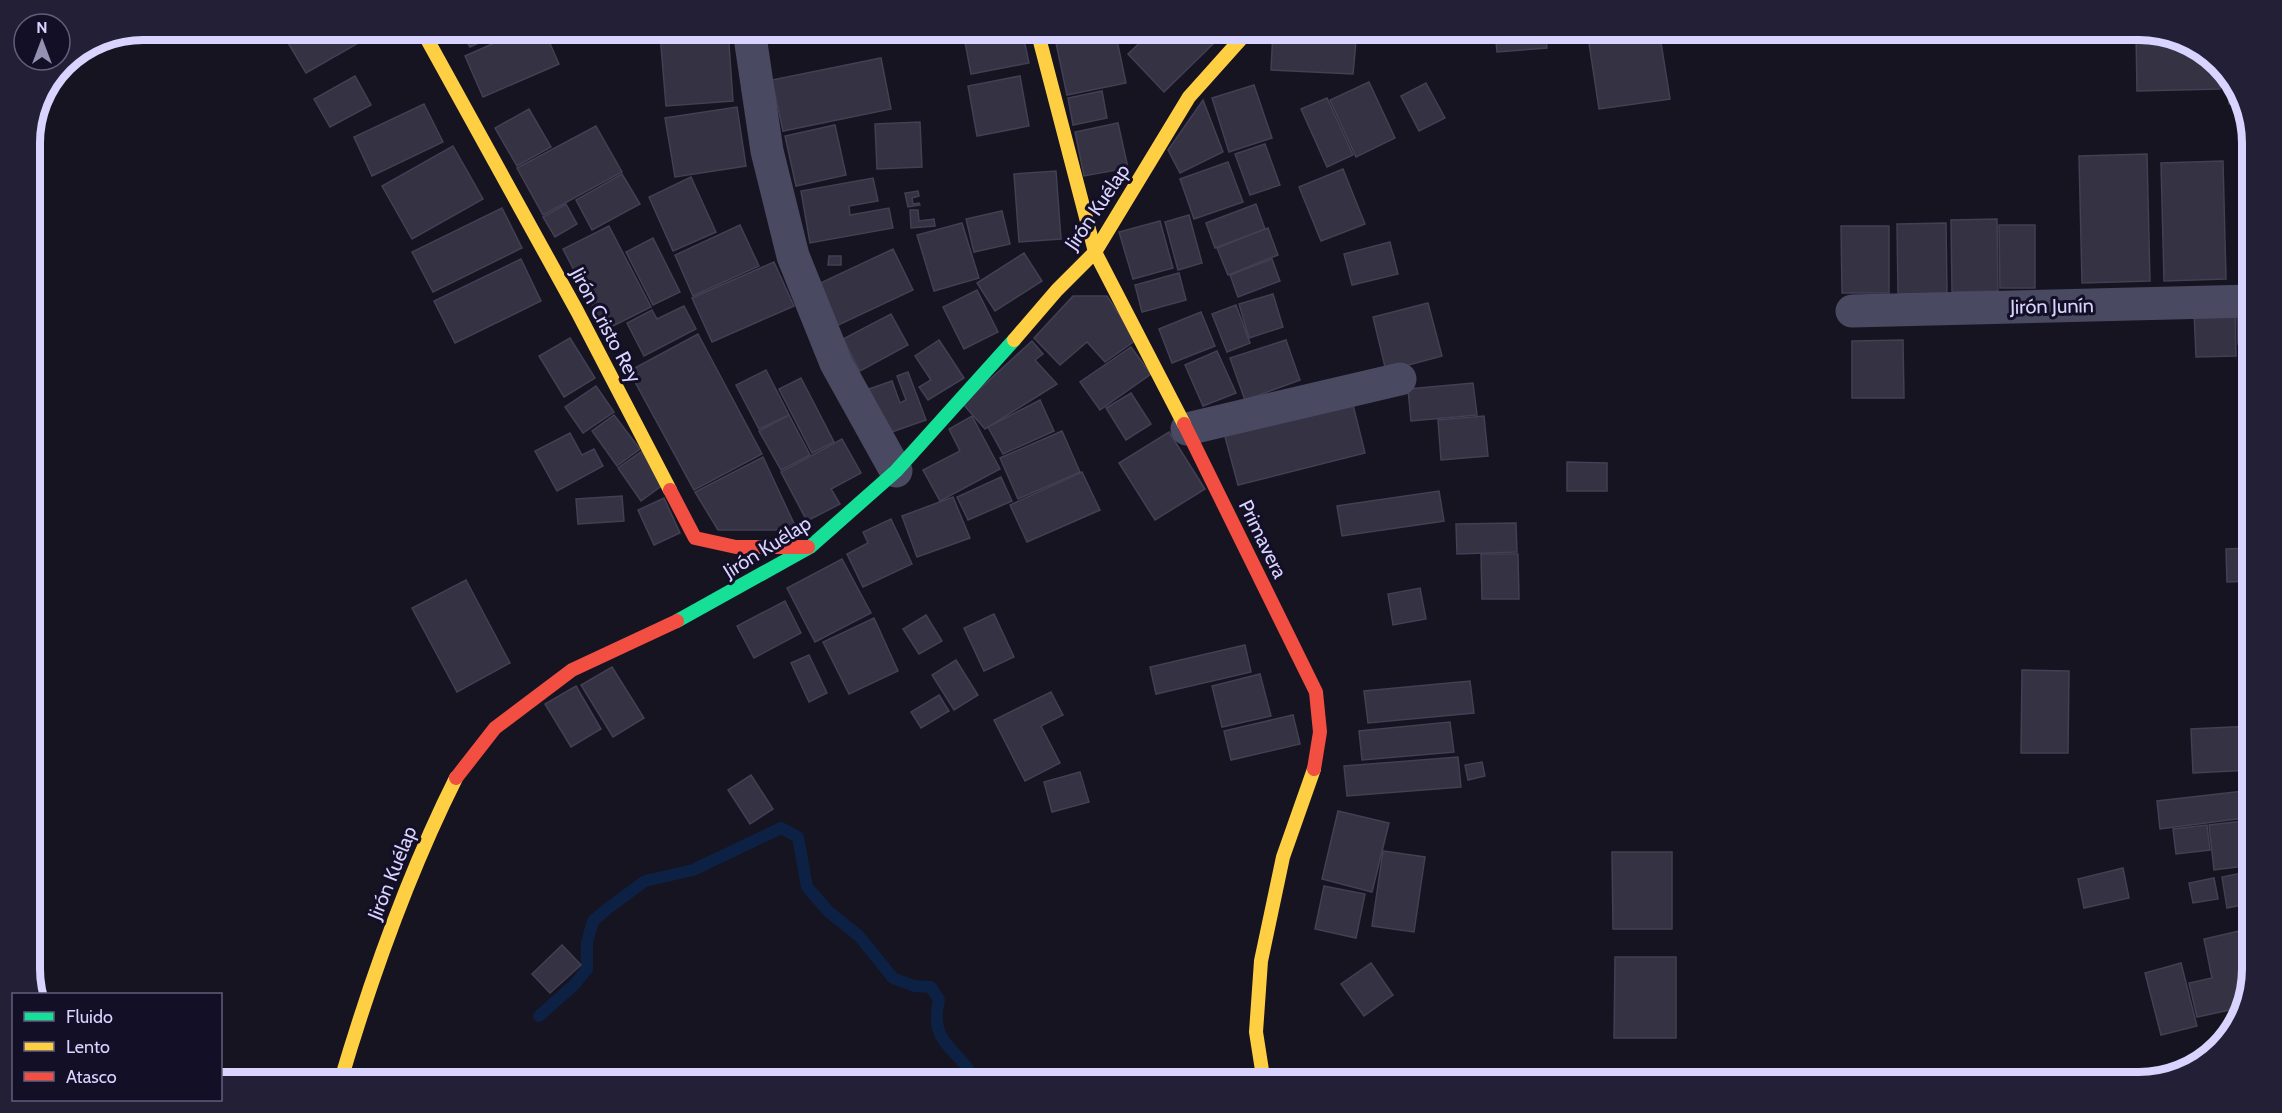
<svg xmlns="http://www.w3.org/2000/svg" width="2282" height="1113" font-family="Cabin,sans-serif">
  <rect width="100%" height="100%" fill="#161421"/>
  <g fill="none" stroke-linecap="round" stroke-linejoin="round">
    <path stroke="#0d2144" stroke-width="12" d="M539,1016L574,985L587,969V942L593,921L607,909L645,881L693,870L781,828L798,837L807,887L829,912L859,936L893,978L914,986L931,987L939,1000C927,1048 965,1049 974,1083"/>
  </g>
  <g fill="#343243" stroke="#433f54" stroke-width="1.5">
    <polygon points="294,30 381,30 306,73 284,36"/>
    <polygon points="460,30 507,30 470,47"/>
    <polygon points="524,30 544,30 559,64 483,97 465,56"/>
    <polygon points="569,30 619,30 620,40 570,43"/>
    <polygon points="709,30 728,30 733,101 666,106 660,34"/>
    <polygon points="968,30 1022,30 1029,63 971,74 963,31"/>
    <polygon points="1053,30 1106,30 1055,40"/>
    <polygon points="1153,30 1201,30 1214,43 1164,92 1128,54"/>
    <polygon points="1212,30 1230,30 1220,39"/>
    <polygon points="1273,30 1357,30 1353,74 1271,70"/>
    <polygon points="1495,30 1545,30 1547,48 1497,52"/>
    <polygon points="1587,30 1659,30 1670,99 1599,109"/>
    <rect x="2001" y="30" width="59" height="10"/>
    <polygon points="1115,31 1126,83 1067,95 1056,43"/>
    <polygon points="2136,32 2145,32 2188,42 2219,69 2220,89 2137,91"/>
    <polygon points="881,58 891,109 783,131 772,80"/>
    <polygon points="2227,75 2233,80 2240,103 2229,104"/>
    <polygon points="355,76 371,105 330,127 314,99"/>
    <polygon points="1020,76 1029,126 977,136 968,86"/>
    <polygon points="1369,82 1395,138 1356,157 1330,100"/>
    <polygon points="1426,83 1445,118 1419,131 1401,96"/>
    <polygon points="1254,85 1272,138 1229,152 1212,98"/>
    <polygon points="1102,91 1107,118 1073,125 1068,98"/>
    <polygon points="1327,98 1353,155 1327,167 1301,109"/>
    <polygon points="1203,100 1223,152 1180,173 1168,150"/>
    <polygon points="424,104 443,142 372,176 354,137"/>
    <polygon points="737,107 746,166 675,177 665,118"/>
    <polygon points="529,109 551,147 517,166 495,128"/>
    <polygon points="920,122 922,167 877,169 875,124"/>
    <polygon points="1118,123 1128,168 1084,176 1075,132"/>
    <polygon points="835,125 846,175 796,186 785,136"/>
    <polygon points="596,126 622,172 543,215 517,168"/>
    <polygon points="1265,144 1280,185 1250,195 1235,154"/>
    <polygon points="453,146 483,199 412,239 382,186"/>
    <polygon points="2147,154 2150,281 2082,283 2079,156"/>
    <polygon points="2223,161 2226,279 2164,281 2161,163"/>
    <polygon points="1228,162 1243,202 1194,219 1180,179"/>
    <polygon points="1343,169 1365,224 1321,241 1299,187"/>
    <polygon points="1056,171 1061,239 1019,242 1014,174"/>
    <polygon points="622,174 640,204 592,230 576,200"/>
    <polygon points="691,177 716,232 673,251 649,197"/>
    <polygon points="873,178 878,201 849,206 850,215 889,208 893,228 810,243 801,191"/>
    <polygon points="918,191 919,196 912,198 913,204 919,203 920,205 908,207 905,193"/>
    <polygon points="566,204 577,224 555,237 543,217"/>
    <polygon points="1256,204 1265,229 1215,248 1206,223"/>
    <polygon points="502,208 522,248 433,292 412,252"/>
    <polygon points="910,210 918,210 919,221 934,219 935,226 911,228"/>
    <polygon points="1002,211 1010,244 974,252 966,219"/>
    <polygon points="1189,215 1202,263 1178,270 1165,222"/>
    <polygon points="1997,219 1998,291 1952,292 1951,220"/>
    <polygon points="1160,221 1173,268 1133,279 1119,232"/>
    <polygon points="962,223 979,278 934,291 917,235"/>
    <polygon points="1946,223 1947,293 1898,294 1897,224"/>
    <polygon points="740,225 759,266 693,296 675,255"/>
    <polygon points="1999,225 2035,225 2035,288 2000,288"/>
    <polygon points="609,226 651,307 605,330 563,249"/>
    <polygon points="1841,226 1889,226 1889,293 1842,293"/>
    <polygon points="1268,228 1278,255 1228,275 1217,248"/>
    <polygon points="653,238 680,292 653,305 626,252"/>
    <polygon points="1390,242 1398,274 1352,285 1344,254"/>
    <polygon points="893,249 913,290 834,327 814,286"/>
    <polygon points="1024,253 1042,281 995,311 977,283"/>
    <polygon points="829,256 841,256 841,265 828,265"/>
    <rect x="2244" y="258" width="8" height="23"/>
    <polygon points="521,259 541,301 455,343 434,301"/>
    <polygon points="1272,259 1280,281 1238,297 1230,275"/>
    <polygon points="774,262 794,306 712,342 692,298"/>
    <polygon points="1179,273 1186,300 1142,312 1135,285"/>
    <polygon points="977,290 998,332 964,349 943,307"/>
    <polygon points="1273,294 1283,327 1249,338 1239,304"/>
    <polygon points="1073,296 1107,296 1136,340 1105,362 1087,342 1060,365 1034,338"/>
    <polygon points="1428,303 1442,356 1386,371 1373,317"/>
    <polygon points="1236,305 1250,343 1227,352 1212,314"/>
    <polygon points="684,306 696,329 644,356 627,323 652,310 657,319"/>
    <polygon points="2235,310 2236,356 2196,357 2194,311"/>
    <polygon points="2237,311 2252,311 2252,344 2238,344"/>
    <polygon points="1201,312 1215,346 1172,363 1159,329"/>
    <polygon points="891,314 908,345 860,371 843,339"/>
    <polygon points="698,334 762,454 694,490 629,371"/>
    <polygon points="570,338 595,378 564,397 539,356"/>
    <polygon points="939,340 964,378 928,400 919,387 931,380 915,356"/>
    <polygon points="1286,340 1300,380 1245,400 1230,358"/>
    <polygon points="1903,340 1904,398 1852,398 1852,341"/>
    <polygon points="1032,341 1043,354 1035,360 1057,384 985,429 963,404"/>
    <polygon points="1131,347 1151,374 1100,410 1080,382"/>
    <polygon points="1217,351 1236,393 1203,406 1185,365"/>
    <polygon points="766,370 789,415 759,429 736,385"/>
    <polygon points="908,372 926,420 886,434 869,389 892,381 900,403 906,400 897,376"/>
    <polygon points="801,378 834,442 812,453 779,389"/>
    <polygon points="1473,383 1477,415 1411,421 1408,389"/>
    <polygon points="596,386 614,412 583,433 565,407"/>
    <polygon points="1131,393 1151,424 1126,440 1106,408"/>
    <polygon points="1040,400 1054,431 1003,454 988,427"/>
    <polygon points="1352,401 1365,453 1238,485 1224,433"/>
    <polygon points="614,415 640,449 617,466 592,431"/>
    <polygon points="789,415 810,455 781,470 759,431"/>
    <polygon points="972,416 1000,469 940,501 923,470 960,451 949,429"/>
    <polygon points="1484,416 1488,456 1441,460 1438,420"/>
    <polygon points="1062,431 1080,472 1018,499 1000,458"/>
    <polygon points="1169,432 1205,489 1155,520 1119,463"/>
    <polygon points="570,433 582,455 594,449 603,466 557,491 535,451"/>
    <polygon points="842,439 861,473 831,489 840,504 807,521 781,472"/>
    <polygon points="642,451 664,484 641,501 618,468"/>
    <polygon points="763,457 797,530 718,530 695,492"/>
    <polygon points="1567,462 1607,463 1607,491 1567,491"/>
    <polygon points="1082,472 1100,510 1027,542 1010,505"/>
    <polygon points="1001,477 1012,501 968,520 957,497"/>
    <polygon points="1439,491 1444,521 1342,536 1337,506"/>
    <polygon points="622,496 624,521 578,524 576,499"/>
    <polygon points="953,497 970,538 917,557 902,516"/>
    <polygon points="664,498 680,533 654,545 638,510"/>
    <polygon points="891,519 912,564 863,587 847,554 868,543 863,532"/>
    <polygon points="1516,523 1517,552 1457,554 1456,524"/>
    <polygon points="2252,548 2252,581 2227,582 2226,549"/>
    <polygon points="1481,554 1518,554 1519,599 1482,599"/>
    <polygon points="842,559 871,613 815,642 787,588"/>
    <polygon points="466,580 510,663 457,692 412,608"/>
    <rect x="2240" y="583" width="12" height="24"/>
    <polygon points="1420,588 1426,619 1393,625 1388,594"/>
    <polygon points="785,601 801,633 754,658 737,626"/>
    <polygon points="994,614 1014,657 984,671 964,628"/>
    <polygon points="926,615 942,641 919,654 903,629"/>
    <polygon points="874,618 898,671 849,694 823,642"/>
    <polygon points="1245,645 1251,672 1156,694 1150,667"/>
    <polygon points="809,655 827,693 809,702 791,663"/>
    <polygon points="956,660 978,695 954,710 932,675"/>
    <polygon points="612,667 644,718 613,737 581,685"/>
    <polygon points="2022,670 2069,671 2068,753 2021,753"/>
    <polygon points="1260,674 1271,716 1222,727 1212,686"/>
    <polygon points="1470,681 1474,713 1368,723 1364,691"/>
    <polygon points="576,686 601,729 571,747 545,704"/>
    <polygon points="1051,692 1063,715 1041,726 1060,763 1025,781 994,720"/>
    <polygon points="939,695 949,711 921,728 911,712"/>
    <polygon points="1293,715 1300,744 1231,760 1224,731"/>
    <polygon points="1450,722 1454,752 1362,760 1359,731"/>
    <polygon points="2252,726 2252,770 2193,773 2191,729"/>
    <polygon points="1458,757 1461,787 1347,796 1344,766"/>
    <polygon points="1482,762 1485,776 1468,780 1465,765"/>
    <polygon points="1080,772 1089,802 1052,812 1044,782"/>
    <polygon points="751,775 773,809 750,824 728,790"/>
    <polygon points="2252,790 2252,817 2160,829 2157,801"/>
    <polygon points="1338,811 1389,823 1372,892 1322,879"/>
    <polygon points="2252,820 2252,865 2214,870 2209,825"/>
    <polygon points="2207,825 2210,850 2176,854 2173,829"/>
    <polygon points="1383,851 1425,857 1414,932 1372,926"/>
    <polygon points="1612,852 1672,852 1672,929 1613,929"/>
    <polygon points="2123,868 2129,898 2084,908 2078,879"/>
    <polygon points="2252,871 2252,903 2227,908 2222,877"/>
    <polygon points="2214,878 2218,899 2193,903 2189,883"/>
    <polygon points="1324,886 1365,894 1356,938 1315,929"/>
    <polygon points="2252,928 2252,969 2243,1007 2197,1017 2189,983 2212,978 2204,939"/>
    <polygon points="562,945 581,965 550,993 532,974"/>
    <polygon points="1615,957 1676,957 1676,1038 1614,1038"/>
    <polygon points="1371,963 1393,995 1364,1016 1341,984"/>
    <polygon points="2181,963 2197,1026 2161,1035 2145,973"/>
    <polygon points="2223,1040 2215,1049 2213,1042"/>
    <polygon points="2199,1065 2176,1072 2175,1069"/>
  </g>
  <g fill="none" stroke-linecap="round" stroke-linejoin="round">
    <g stroke="#4a4962" stroke-width="33">
      <polyline points="749,30 767,151 793,256 836,363 896,471"/>
      <polyline points="1852,311 2252,301"/>
      <polyline points="1187,429 1400,379"/>
    </g>
    <polyline stroke="#16e098" stroke-width="14" points="677,621 810,547 896,471 1014,340"/>
    <g stroke="#ffcf43" stroke-width="14">
      <polyline points="422,30 577,311 670,490"/>
      <polyline points="1037,30 1095,252 1184,424"/>
      <polyline points="1014,340 1057,290 1095,252 1189,97 1249,30"/>
      <path d="M340,1083C371,978 407,876 456,778"/>
      <polyline points="1264,1083 1256,1032 1261,961 1283,857 1314,769"/>
    </g>
    <g stroke="#f24e42" stroke-width="14">
      <polyline points="1184,424 1316,692 1320,732 1314,769"/>
      <polyline points="670,490 695,538 736,547 808,547"/>
      <polyline points="456,778 495,728 572,670 677,621"/>
    </g>
  </g>
  <g text-anchor="middle" dominant-baseline="central" stroke-width="6" stroke-linejoin="round" paint-order="stroke">
    <g font-size="20" fill="#d9d4ff" stroke="#130f26">
      <text transform="translate(1097 207) rotate(-56)">Jirón Kuélap</text>
      <text transform="translate(2052 306) rotate(-1)">Jirón Junín</text>
      <text transform="translate(606 325) rotate(62)">Jirón Cristo Rey</text>
      <text transform="translate(1263 539) rotate(64)">Primavera</text>
      <text transform="translate(767 547) rotate(-32)">Jirón Kuélap</text>
      <text transform="translate(392 873) rotate(-68)">Jirón Kuélap</text>
    </g>
  </g>
  <path d="M0 0H2282V1113H0ZM143 40H2139A103 103 0 0 1 2242 143V969A103 103 0 0 1 2139 1072H143A103 103 0 0 1 40 969V143A103 103 0 0 1 143 40Z" fill="#231f37" fill-rule="evenodd"/>
  <path fill="none" stroke="#d9d4ff" stroke-width="8" d="M143 40H2139A103 103 0 0 1 2242 143V969A103 103 0 0 1 2139 1072H143A103 103 0 0 1 40 969V143A103 103 0 0 1 143 40Z"/>
  <rect x="12" y="993" width="210" height="108" fill="#130f26" stroke="#625e7d" stroke-width="1.5"/>
  <rect x="24" y="1012" width="30" height="9" fill="#16e098" stroke="#625e7d" stroke-width="1.5"/>
  <text x="66" y="1023" font-size="18" fill="#d9d4ff">Fluido</text>
  <rect x="24" y="1042" width="30" height="9" fill="#ffcf43" stroke="#625e7d" stroke-width="1.5"/>
  <text x="66" y="1053" font-size="18" fill="#d9d4ff">Lento</text>
  <rect x="24" y="1072" width="30" height="9" fill="#f24e42" stroke="#625e7d" stroke-width="1.5"/>
  <text x="66" y="1083" font-size="18" fill="#d9d4ff">Atasco</text>
  <g transform="translate(42 42)"><circle r="28" fill="#130f26" stroke="#625e7d" stroke-width="1.5"/>
  <path d="M0-4.5L10 22L0 15L-10 22Z" fill="#9591b1"/>
  <text y="-9" font-size="16" font-weight="bold" text-anchor="middle" fill="#d9d4ff">N</text>
  </g>
</svg>
